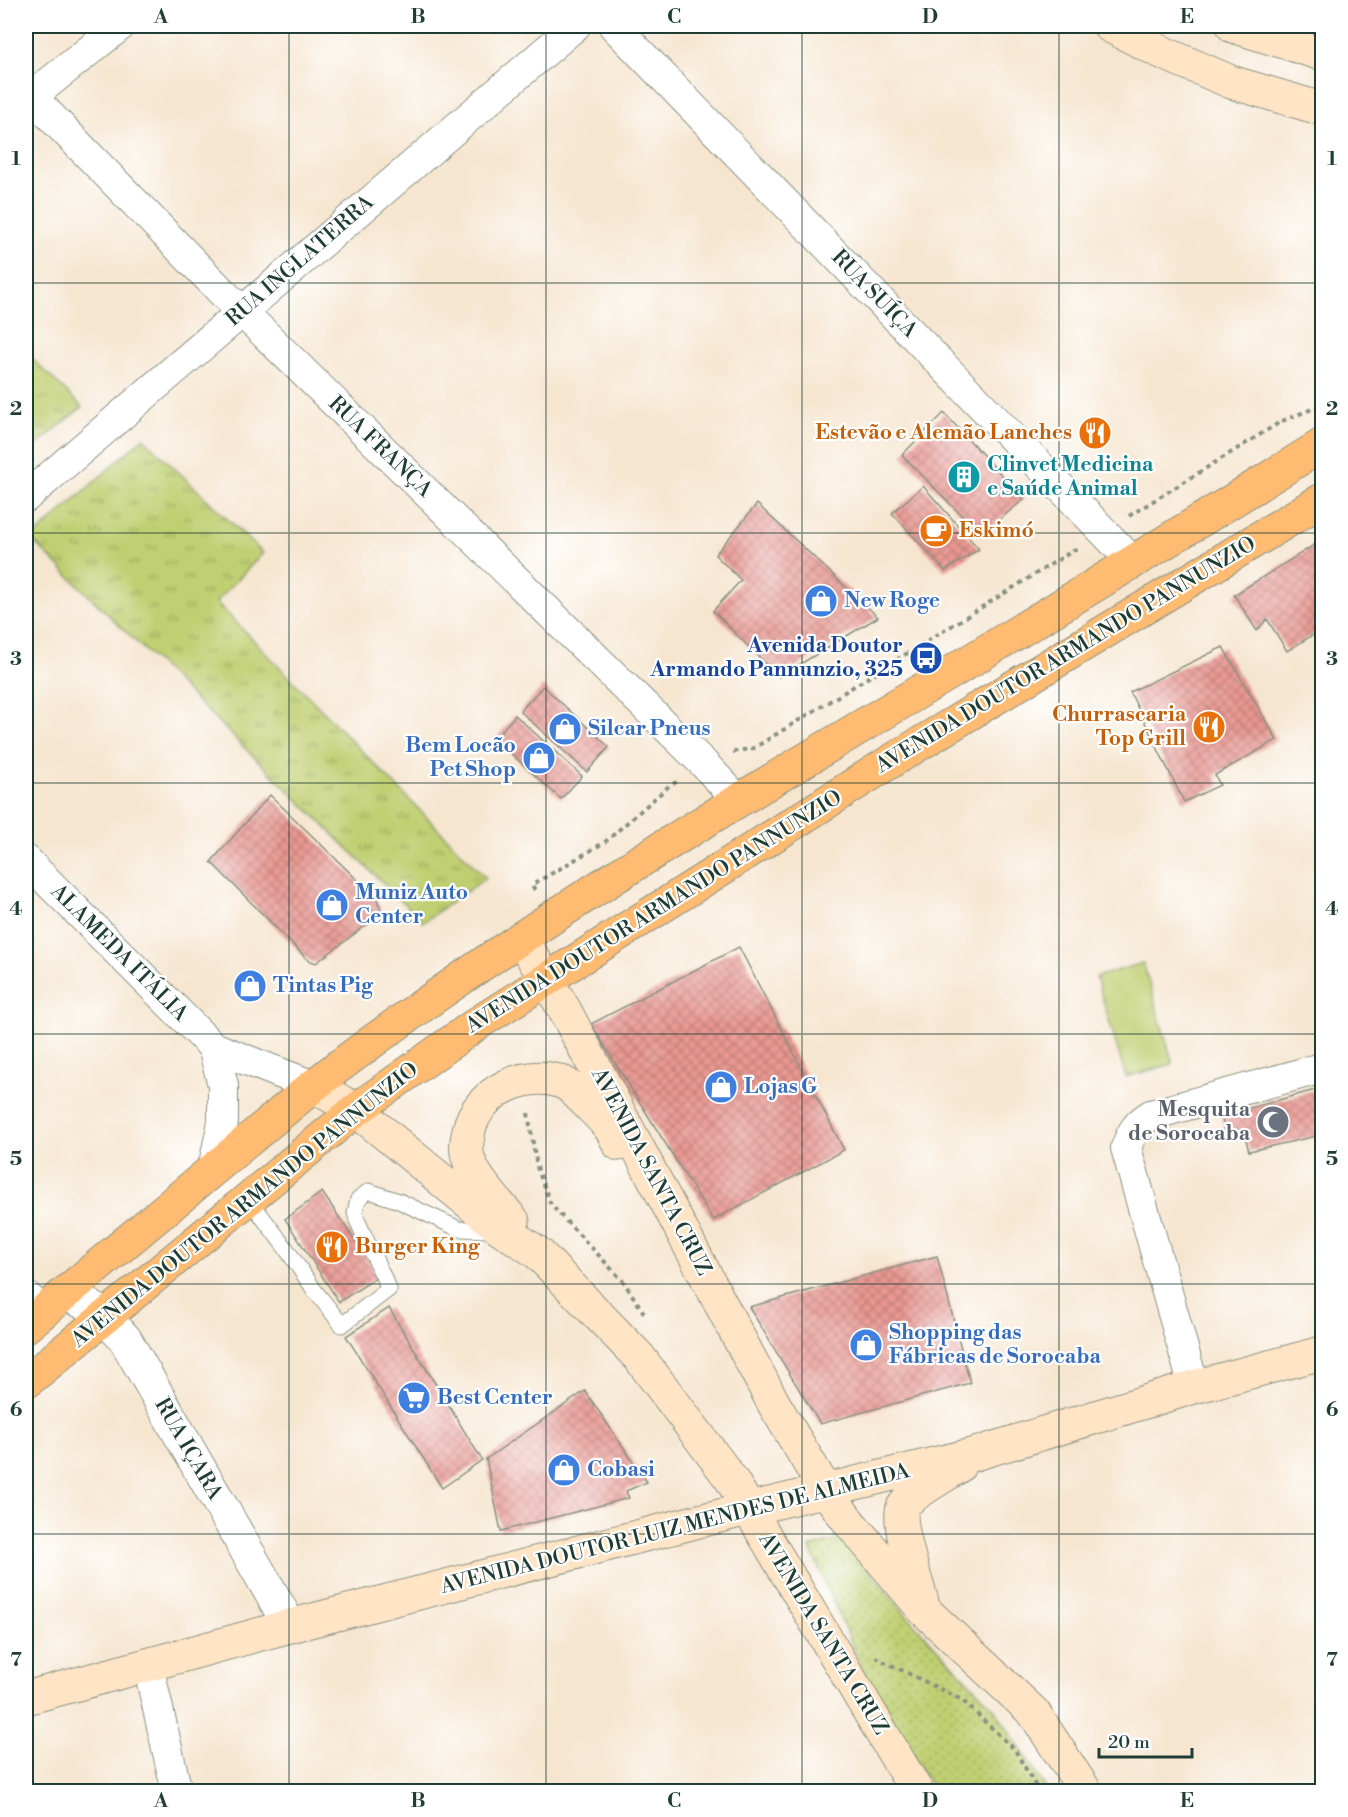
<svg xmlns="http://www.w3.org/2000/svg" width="1348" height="1817" font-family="'Libre Bodoni',serif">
  <defs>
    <pattern id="grass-tufts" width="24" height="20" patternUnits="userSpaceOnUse" patternTransform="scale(1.5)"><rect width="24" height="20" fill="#c0cf71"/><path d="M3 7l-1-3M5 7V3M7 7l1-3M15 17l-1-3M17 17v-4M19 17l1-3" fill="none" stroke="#9ba95e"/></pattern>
    <pattern id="park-dots" width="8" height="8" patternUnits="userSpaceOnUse" patternTransform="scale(1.5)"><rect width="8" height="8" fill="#c0cf71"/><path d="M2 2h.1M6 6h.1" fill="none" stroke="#9ba95e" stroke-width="1.8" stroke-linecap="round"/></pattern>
    <pattern id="building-cross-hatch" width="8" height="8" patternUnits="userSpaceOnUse" patternTransform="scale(1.5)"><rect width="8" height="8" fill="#ea9892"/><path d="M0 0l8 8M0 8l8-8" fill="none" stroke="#bd7d78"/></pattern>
  </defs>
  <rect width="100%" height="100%" fill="#fff"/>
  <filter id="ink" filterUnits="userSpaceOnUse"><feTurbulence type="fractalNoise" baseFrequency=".0167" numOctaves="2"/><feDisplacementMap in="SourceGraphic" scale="12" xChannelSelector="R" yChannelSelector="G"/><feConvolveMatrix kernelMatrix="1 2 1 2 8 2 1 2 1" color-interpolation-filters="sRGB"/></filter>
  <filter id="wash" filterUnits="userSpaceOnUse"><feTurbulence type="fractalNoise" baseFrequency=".008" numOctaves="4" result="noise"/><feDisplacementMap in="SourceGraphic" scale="24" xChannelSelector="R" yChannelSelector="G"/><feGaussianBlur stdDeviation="1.35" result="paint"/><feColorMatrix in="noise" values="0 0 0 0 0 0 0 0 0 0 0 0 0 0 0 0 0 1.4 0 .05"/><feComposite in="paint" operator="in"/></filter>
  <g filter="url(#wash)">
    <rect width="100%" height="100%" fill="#f6e6d0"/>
    <g fill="url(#grass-tufts)" stroke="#708652" stroke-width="1.5">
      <polygon points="26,353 82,407 26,454"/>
      <polygon points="143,438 263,553 216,602 486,878 423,922 31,539"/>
    </g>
    <polygon fill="url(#park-dots)" stroke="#708652" stroke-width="1.5" points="842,1538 914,1624 994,1708 1048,1791 934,1791 865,1675 810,1548"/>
    <polygon fill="#c0cf71" stroke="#708652" stroke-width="1.5" points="1143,963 1173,1064 1126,1077 1096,977"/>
    <g id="blocks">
      <g fill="url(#building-cross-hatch)">
        <polygon points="944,413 1024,499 981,535 902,455"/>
        <polygon points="923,486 979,549 945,571 892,513"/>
        <polygon points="757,504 878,617 779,677 713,611 741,580 715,555"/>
        <polygon points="1322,540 1322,629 1287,651 1267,619 1257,631 1234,595"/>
        <polygon points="1223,647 1277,740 1215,775 1220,785 1184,802 1130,692"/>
        <polygon points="543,686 609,747 587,772 520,711"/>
        <polygon points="515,715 582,776 561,799 495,739"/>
        <polygon points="270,795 377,899 382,913 316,963 308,960 211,862"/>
        <polygon points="739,947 844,1150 713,1220 591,1024"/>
        <polygon points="1322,1088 1322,1135 1249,1151 1243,1129 1226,1134 1221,1116"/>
        <polygon points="322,1192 379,1276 339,1302 285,1219"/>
        <polygon points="937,1256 970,1383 820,1424 749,1307"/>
        <polygon points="389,1308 482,1460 442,1488 346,1336"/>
        <polygon points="585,1391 647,1482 626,1491 629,1498 501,1531 486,1459"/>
      </g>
    </g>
  </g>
  <g filter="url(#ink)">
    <use href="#blocks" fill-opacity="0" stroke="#8a9282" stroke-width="1.5"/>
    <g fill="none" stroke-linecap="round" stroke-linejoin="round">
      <g stroke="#8a9282" stroke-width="17">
        <polyline id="service" points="248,1198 285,1247 315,1291 342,1325 389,1289 357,1220 355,1213 358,1199 369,1191 399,1201 459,1229 494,1230"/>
      </g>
      <g stroke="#8a9282" stroke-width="32">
        <g id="minor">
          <polyline points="614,26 1134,563"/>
          <polyline points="26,91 224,294 705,765 738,800"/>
          <polyline points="31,97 120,26"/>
          <polyline points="26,497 575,26"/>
          <polyline points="26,860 213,1047 313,1086"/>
          <polyline points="213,1047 223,1085 223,1122 213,1169"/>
          <path d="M1194,1387L1126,1148C1131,1133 1137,1123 1151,1115L1322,1068"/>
          <polyline points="148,1665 177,1792"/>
        </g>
      </g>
      <g stroke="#8a9282" stroke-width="35">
        <g id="tertiary">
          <path d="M64,1294C90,1302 107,1319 125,1339L290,1626"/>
          <polyline points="26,1298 42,1312"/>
        </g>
      </g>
      <g stroke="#8a9282" stroke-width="35">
        <g id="secondary">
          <polyline points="1110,26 1159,51 1231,82 1322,109"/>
          <polyline points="1233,26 1322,54"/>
          <polyline points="521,938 564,1009 774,1404 826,1491 849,1522 924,1610 1034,1713 1086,1792"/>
          <polyline points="313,1086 356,1110 500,1228 538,1253 639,1357 731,1479 917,1792"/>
          <path d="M513,1221C499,1204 473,1178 468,1157C465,1148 467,1140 469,1130C478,1091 527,1068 564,1083C571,1086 605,1121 610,1128C614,1133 616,1139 619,1144"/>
          <path d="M922,1602C917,1583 896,1524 903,1507C908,1496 948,1474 959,1466"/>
          <polyline points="26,1698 290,1626 699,1521 975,1454 1194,1387 1322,1353"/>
        </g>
      </g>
      <g stroke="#8a9282" stroke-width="35">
        <g id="primary">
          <path d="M26,1326L313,1086C499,943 701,822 902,702C1043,617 1183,532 1322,445"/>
          <polyline points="26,1382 356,1110 478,1023 893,760 1322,500"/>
        </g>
      </g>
      <g stroke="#8a9282" stroke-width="4" stroke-dasharray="4.5 4.5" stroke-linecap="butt">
        <polyline points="1129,516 1282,421 1322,405"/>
        <polyline points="733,752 754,748 1079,547"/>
        <polyline points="535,890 532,885 605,842 670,785 679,781"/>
        <polyline points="528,1113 537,1167 551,1205 623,1281 644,1313"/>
        <polyline points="875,1657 962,1700 1015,1750 1039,1792"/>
      </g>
      <use href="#service" stroke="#fff" stroke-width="15"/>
      <use href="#minor" stroke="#fff" stroke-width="30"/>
      <use href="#tertiary" stroke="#fff" stroke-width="33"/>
      <use href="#secondary" stroke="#ffe4c6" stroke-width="33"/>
      <use href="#primary" stroke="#febb71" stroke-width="33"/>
    </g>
  </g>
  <path fill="none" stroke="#1f3d34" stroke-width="1.5" stroke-opacity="0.55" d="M289,26V1792M546,26V1792M802,26V1792M1059,26V1792M26,283H1322M26,533H1322M26,783H1322M26,1034H1322M26,1284H1322M26,1534H1322"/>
  <defs>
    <g id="restaurant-disc" transform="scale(1.725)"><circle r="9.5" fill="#e8710a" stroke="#fff"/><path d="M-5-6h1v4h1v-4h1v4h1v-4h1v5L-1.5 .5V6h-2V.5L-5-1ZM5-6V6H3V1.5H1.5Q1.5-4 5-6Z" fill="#fff"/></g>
    <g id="building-disc" transform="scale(1.725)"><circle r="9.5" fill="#0f9aa8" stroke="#fff"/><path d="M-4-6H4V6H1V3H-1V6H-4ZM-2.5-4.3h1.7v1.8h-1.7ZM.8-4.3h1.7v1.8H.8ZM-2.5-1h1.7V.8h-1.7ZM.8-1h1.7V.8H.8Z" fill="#fff"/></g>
    <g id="cafe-disc" transform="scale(1.725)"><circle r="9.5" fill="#e8710a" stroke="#fff"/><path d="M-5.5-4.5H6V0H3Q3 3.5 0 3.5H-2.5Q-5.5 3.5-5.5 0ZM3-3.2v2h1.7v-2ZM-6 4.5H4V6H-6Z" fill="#fff"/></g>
    <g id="shop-disc" transform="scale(1.725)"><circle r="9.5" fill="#3f7fe0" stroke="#fff"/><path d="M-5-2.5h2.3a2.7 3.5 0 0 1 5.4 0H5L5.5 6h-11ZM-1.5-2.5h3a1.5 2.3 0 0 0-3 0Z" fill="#fff"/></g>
    <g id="bus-disc" transform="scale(1.725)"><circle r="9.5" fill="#1a4fb4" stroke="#fff"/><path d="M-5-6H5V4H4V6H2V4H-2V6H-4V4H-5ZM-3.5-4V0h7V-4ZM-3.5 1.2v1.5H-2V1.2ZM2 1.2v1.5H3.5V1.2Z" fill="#fff"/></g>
    <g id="mosque-disc" transform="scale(1.725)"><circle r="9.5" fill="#6b7280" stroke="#fff"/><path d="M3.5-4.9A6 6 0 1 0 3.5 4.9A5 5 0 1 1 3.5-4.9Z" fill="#fff"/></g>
    <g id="supermarket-disc" transform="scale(1.725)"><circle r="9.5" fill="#3f7fe0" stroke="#fff"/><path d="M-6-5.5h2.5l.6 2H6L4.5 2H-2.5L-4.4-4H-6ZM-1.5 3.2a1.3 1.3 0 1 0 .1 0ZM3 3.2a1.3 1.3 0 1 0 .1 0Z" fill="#fff"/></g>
  </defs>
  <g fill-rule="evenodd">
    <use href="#restaurant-disc" x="1095" y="433"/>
    <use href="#building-disc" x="964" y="477"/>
    <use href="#cafe-disc" x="936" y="531"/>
    <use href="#shop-disc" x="821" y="601"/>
    <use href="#bus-disc" x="926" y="658"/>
    <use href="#restaurant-disc" x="1209" y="727"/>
    <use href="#shop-disc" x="565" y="729"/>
    <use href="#shop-disc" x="539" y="758"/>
    <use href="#shop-disc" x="332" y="905"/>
    <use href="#shop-disc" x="250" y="986"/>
    <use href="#shop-disc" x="721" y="1087"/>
    <use href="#mosque-disc" x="1273" y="1122"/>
    <use href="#restaurant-disc" x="332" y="1247"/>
    <use href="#shop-disc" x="866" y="1345"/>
    <use href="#supermarket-disc" x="414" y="1398"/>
    <use href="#shop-disc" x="564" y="1470"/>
  </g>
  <g text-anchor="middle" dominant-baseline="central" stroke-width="4.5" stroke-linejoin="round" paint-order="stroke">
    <g font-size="21" fill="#1f3d34" stroke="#fff">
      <text transform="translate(300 261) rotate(-41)">RUA INGLATERRA</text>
      <text transform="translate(874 294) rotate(46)">RUA SUÍÇA</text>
      <text transform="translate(380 447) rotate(44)">RUA FRANÇA</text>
      <text transform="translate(1066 655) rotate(-31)">AVENIDA DOUTOR ARMANDO PANNUNZIO</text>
      <text transform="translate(654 912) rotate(-32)">AVENIDA DOUTOR ARMANDO PANNUNZIO</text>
      <text transform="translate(119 953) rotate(45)">ALAMEDA ITÁLIA</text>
      <text transform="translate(651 1172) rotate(62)">AVENIDA SANTA CRUZ</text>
      <text transform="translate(245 1205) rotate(-39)">AVENIDA DOUTOR ARMANDO PANNUNZIO</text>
      <text transform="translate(188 1449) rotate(60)">RUA IÇARA</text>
      <text transform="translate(675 1529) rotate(-14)">AVENIDA DOUTOR LUIZ MENDES DE ALMEIDA</text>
      <text transform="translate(823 1634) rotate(59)">AVENIDA SANTA CRUZ</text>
    </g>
    <g font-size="21" font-weight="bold" fill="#c56008" stroke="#fff" text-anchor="end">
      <text x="1072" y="433">Estevão e Alemão Lanches</text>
      <text x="959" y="531" text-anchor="start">Eskimó</text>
      <text x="1186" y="715">Churrascaria<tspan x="1186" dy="24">Top Grill</tspan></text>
      <text x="355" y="1247" text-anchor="start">Burger King</text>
    </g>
    <g font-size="21" font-weight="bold" fill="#0d838f" stroke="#fff" text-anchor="start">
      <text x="987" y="465">Clinvet Medicina<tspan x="987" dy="24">e Saúde Animal</tspan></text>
    </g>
    <g font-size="21" font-weight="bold" fill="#366cbe" stroke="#fff" text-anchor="start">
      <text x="844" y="601">New Roge</text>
      <text x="588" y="729">Silcar Pneus</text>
      <text x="516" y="746" text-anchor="end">Bem Locão<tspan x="516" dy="24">Pet Shop</tspan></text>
      <text x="355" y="893">Muniz Auto<tspan x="355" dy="24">Center</tspan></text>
      <text x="273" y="986">Tintas Pig</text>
      <text x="744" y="1087">Lojas G</text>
      <text x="889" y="1333">Shopping das<tspan x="889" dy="24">Fábricas de Sorocaba</tspan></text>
      <text x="437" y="1398">Best Center</text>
      <text x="587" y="1470">Cobasi</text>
    </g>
    <g font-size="21" font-weight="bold" fill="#164399" stroke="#fff" text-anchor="end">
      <text x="903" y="646">Avenida Doutor<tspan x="903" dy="24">Armando Pannunzio, 325</tspan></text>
    </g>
    <g font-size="21" font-weight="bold" fill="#5b616d" stroke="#fff" text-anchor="end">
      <text x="1250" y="1110">Mesquita<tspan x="1250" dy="24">de Sorocaba</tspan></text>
    </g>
  </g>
  <rect width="1348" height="1817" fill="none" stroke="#fff" stroke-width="66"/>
  <path d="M1099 1748v9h93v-9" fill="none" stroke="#1f3d34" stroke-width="3"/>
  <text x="1108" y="1748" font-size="18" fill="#1f3d34" stroke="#ffffff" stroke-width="4.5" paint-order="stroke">20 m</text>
  <rect x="33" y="33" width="1282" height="1751" fill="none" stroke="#1f3d34" stroke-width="2"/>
  <g font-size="20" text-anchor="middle" font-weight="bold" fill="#1f3d34">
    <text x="161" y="23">A</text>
    <text x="418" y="23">B</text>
    <text x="674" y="23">C</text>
    <text x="930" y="23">D</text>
    <text x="1187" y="23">E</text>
    <text x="16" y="165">1</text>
    <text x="1332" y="165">1</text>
    <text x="16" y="415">2</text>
    <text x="1332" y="415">2</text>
    <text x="16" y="665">3</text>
    <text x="1332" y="665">3</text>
    <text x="16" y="915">4</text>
    <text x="1332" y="915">4</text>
    <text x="16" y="1165">5</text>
    <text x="1332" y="1165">5</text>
    <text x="16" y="1416">6</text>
    <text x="1332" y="1416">6</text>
    <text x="16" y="1666">7</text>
    <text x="1332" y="1666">7</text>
    <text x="161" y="1807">A</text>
    <text x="418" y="1807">B</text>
    <text x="674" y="1807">C</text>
    <text x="930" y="1807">D</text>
    <text x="1187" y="1807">E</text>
  </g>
</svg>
